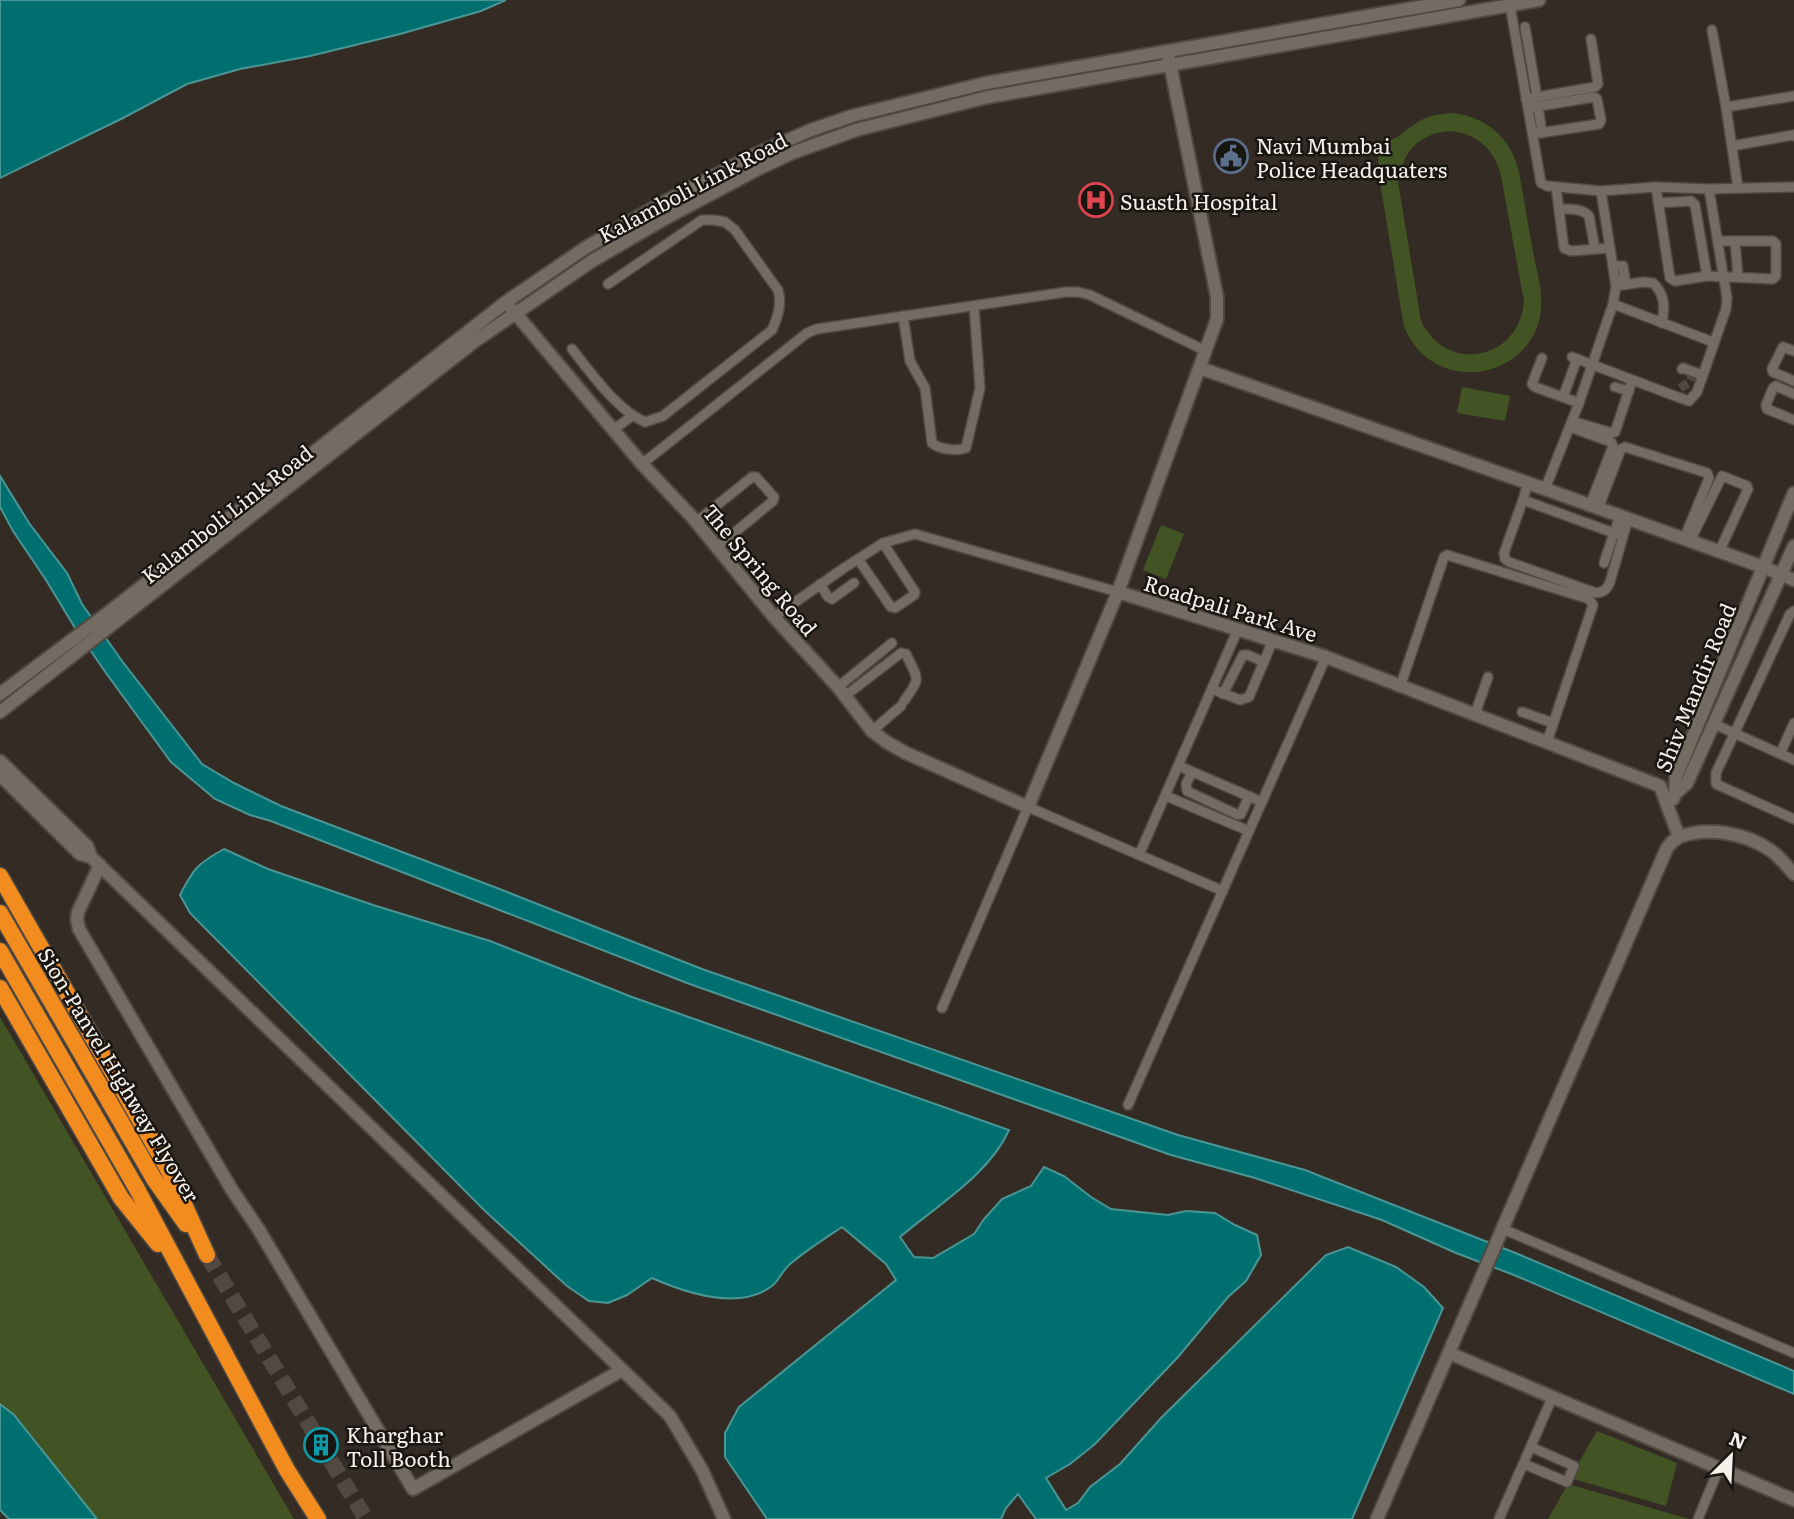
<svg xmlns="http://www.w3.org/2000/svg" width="1794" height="1519" font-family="Literata,serif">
  <rect width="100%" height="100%" fill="#342c24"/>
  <g fill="#425424" fill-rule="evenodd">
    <path d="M1452,113C1487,117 1511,138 1519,172C1524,201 1529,229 1534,257C1538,276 1544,297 1540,316C1531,365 1472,388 1430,360C1418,352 1410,340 1404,327L1380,182L1377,145C1384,142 1393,140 1399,136C1420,120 1424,115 1452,113ZM1451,131C1478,134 1495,150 1501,176L1524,301C1520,360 1447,375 1421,321L1398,182C1403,151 1419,133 1451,131Z"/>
    <polygon points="1462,387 1510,396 1505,421 1457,413"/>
    <polygon points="1161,525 1184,534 1166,579 1143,570"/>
    <polygon points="0,1017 294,1519 97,1519 14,1415 0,1404"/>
    <polygon points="1597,1431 1677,1463 1666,1506 1570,1478"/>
    <polygon points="1568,1484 1689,1519 1548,1519"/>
  </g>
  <g fill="#006f70" stroke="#4a9695" stroke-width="2">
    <polygon points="0,0 506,0 481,11 400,34 310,56 240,69 187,84 123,118 0,178"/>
    <polygon points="0,476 29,523 67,573 82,604 122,661 202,764 234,783 281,806 497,888 702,969 1178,1135 1305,1170 1518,1254 1794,1371 1794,1394 1514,1275 1456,1253 1382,1220 1255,1178 1171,1155 687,983 271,821 250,815 215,799 171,762 106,673 75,628 46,580 13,531 0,507"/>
    <path d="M224,849L268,869L373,905L490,941L632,997L1009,1130C989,1175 936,1206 900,1237L914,1257L933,1258L974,1234L984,1219L1002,1199L1031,1186L1044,1167L1064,1176L1091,1197L1111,1209L1168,1215L1186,1211L1215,1213L1235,1225L1257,1235L1261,1255L1246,1281L1228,1297L1178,1357L1095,1444L1070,1464L1046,1478L1066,1510L1078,1503L1090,1487L1120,1464L1161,1418L1326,1255L1348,1247L1396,1267L1424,1287L1443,1308L1352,1519H1036L1018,1494L1006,1508L1001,1519H767L725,1457V1433L739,1407L896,1280L886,1264L842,1227C824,1239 805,1251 789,1265C782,1271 779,1281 772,1286C739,1311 686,1293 652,1278L627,1295L608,1303L589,1301L567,1286L484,1210L190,913L180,895C194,868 197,864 224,849Z"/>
    <polygon points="0,1404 14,1415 97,1519 9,1519 0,1510"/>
  </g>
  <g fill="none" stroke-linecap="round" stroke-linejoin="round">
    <polyline stroke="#514942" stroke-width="9" stroke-dasharray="9 4.5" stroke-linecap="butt" points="1680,388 1690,382 1693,374"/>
    <polyline stroke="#514942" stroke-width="16" stroke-dasharray="16 8" stroke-linecap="butt" points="207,1255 366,1519"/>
    <g stroke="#4f4942" stroke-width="12">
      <g id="street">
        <polyline points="1510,5 1541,183 1547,186 1601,191 1656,187 1709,189 1794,187"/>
        <polyline points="1525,27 1537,97"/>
        <polyline points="1712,30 1726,107 1738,188"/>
        <polyline points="1526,99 1595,87 1598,84 1591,39"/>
        <polyline points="1538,106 1542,133"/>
        <polyline points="1726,107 1794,96"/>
        <polyline points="1528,108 1594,97 1597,99 1601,120 1599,124 1533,134"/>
        <polyline points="1732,146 1793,135 1794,136"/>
        <polyline points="1556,187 1564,248 1571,251 1610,248"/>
        <polyline points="1656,187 1670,278 1675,281 1707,276 1695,205 1691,201 1658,203"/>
        <path d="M1559,209C1569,209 1582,208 1589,216L1595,249"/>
        <polyline points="1735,241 1738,277"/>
        <polyline points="1613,266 1623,266 1625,278 1615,280"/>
        <polyline points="1707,276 1773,279 1776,276 1776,244 1773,241 1718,241"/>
        <path d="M1616,286L1643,282L1653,283C1665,294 1665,307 1662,323"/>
        <polyline points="1613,304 1713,342"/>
        <path d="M903,316L910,361L925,388L932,443C940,450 957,451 966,448L980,388L974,306"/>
        <path d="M572,349C592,374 616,409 645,422L663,416L772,330C778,316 782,305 778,290L735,230L725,222L714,220H702L608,284"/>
        <polyline points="1794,351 1783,347 1772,369 1773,372 1794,381"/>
        <polyline points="1572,357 1675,396 1689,401 1697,392 1726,309 1727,298 1709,189"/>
        <polyline points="1542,358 1532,384 1535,387 1579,403"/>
        <polyline points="1682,369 1683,368 1702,375"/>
        <polyline points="1615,387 1629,391"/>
        <polyline points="1794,394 1776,386 1773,388 1766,405 1767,409 1794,420"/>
        <polyline points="1563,397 1577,359"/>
        <polyline points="1572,421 1612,433 1615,432 1632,381"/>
        <polyline points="1570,427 1611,442 1613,446 1590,505"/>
        <polyline points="613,430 632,416"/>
        <polyline points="642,464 807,333 817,329 1066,292 1078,292 1090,295 1206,351"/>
        <polyline points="1528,483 1523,500 1614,533 1620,516"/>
        <polyline points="1545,489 1579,403 1613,304 1616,286 1601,191"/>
        <path d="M1523,500L1504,553L1505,559L1509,562L1596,593C1605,592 1607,589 1610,582L1628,519"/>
        <polyline points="1598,509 1621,449 1625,447 1707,473 1709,478 1684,539"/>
        <polyline points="709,512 730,537"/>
        <polyline points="696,522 752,477 756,477 774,497 773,501 717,547"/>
        <polyline points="1690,541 1722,476 1747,486 1748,489 1719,552"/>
        <polyline points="858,559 891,607 895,608 914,595 915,592 883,543"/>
        <polyline points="1604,563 1614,533 1619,534"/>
        <polyline points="820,584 828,597 832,599 854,583"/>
        <polyline points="1794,611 1790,614 1716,773 1716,784 1794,819"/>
        <polyline points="774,617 844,568 883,543 915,534 1118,592"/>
        <polyline points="838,687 892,643"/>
        <polyline points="1400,687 1444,557 1447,555 1589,599 1593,605 1547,742"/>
        <polyline points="1212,689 1240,700 1249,697 1273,640"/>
        <polyline points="1223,694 1243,655 1248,655 1264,662"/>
        <path d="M845,696L901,653L906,654C918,680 922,677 904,701"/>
        <polyline points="1522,712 1553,723"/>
        <polyline points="1475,714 1488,677"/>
        <polyline points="1714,724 1794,760"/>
        <polyline points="872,731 901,706"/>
        <polyline points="1780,754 1794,723"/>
        <polyline points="1179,766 1262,802"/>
        <polyline points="1192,772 1186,784 1187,791 1238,815 1241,814 1249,796"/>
        <polyline points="1166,796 1249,831"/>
        <polyline points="1139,855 1238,629"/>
        <polyline points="942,1008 1028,807 1223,891"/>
        <polyline points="1128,1105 1326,657"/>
        <polyline points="1503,1229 1794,1353"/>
        <polyline points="1524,1464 1567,1482 1574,1466 1531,1447"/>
        <polyline points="1499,1519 1552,1398"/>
        <polyline points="1698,1519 1719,1468"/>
      </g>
    </g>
    <g stroke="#4f4942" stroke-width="16">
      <g id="secondary">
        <polyline points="511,308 642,464 692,517 774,617 838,687 872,731 888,743 906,753 1028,807 1118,592 1217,319 1217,297 1169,59"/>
        <polyline points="1200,368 1545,489 1763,567 1794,580"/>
        <polyline points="1118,592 1326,657 1660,786 1679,837 1672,842 1667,848 1377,1519"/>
        <polyline points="0,694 104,616 506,302 585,248 657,206 754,155 811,130 852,116 986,83 1459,0"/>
        <polyline points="0,712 475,341 592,261 664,219 760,168 792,153 856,130 988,97 1539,0"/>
        <polyline points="0,761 87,846 91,857 80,854 0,775"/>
        <polyline points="1675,794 1676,777 1794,493"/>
        <polyline points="1673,799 1675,794 1687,783 1794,546"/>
        <path d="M1679,837C1707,826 1745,833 1770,850C1779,856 1787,866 1794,874"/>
        <polyline points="91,857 670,1416 702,1470 724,1519"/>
        <polyline points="100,865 78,912 77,919 79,929 232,1190 259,1230 413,1489 622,1370"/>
        <polyline points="1449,1353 1794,1500"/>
      </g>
    </g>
    <g stroke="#4f4942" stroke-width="19">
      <g id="highway">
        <polyline points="0,876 169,1171 207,1255"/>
        <polyline points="0,913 154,1179 186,1224"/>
        <polyline points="0,951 137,1189 287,1470 318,1519"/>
        <polyline points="0,988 121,1198 158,1244"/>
      </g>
    </g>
    <use href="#street" stroke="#746b62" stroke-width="9"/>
    <use href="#secondary" stroke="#746b62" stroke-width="12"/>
    <use href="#highway" stroke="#f38c1e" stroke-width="16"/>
  </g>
  <defs>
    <g id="civic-ring" transform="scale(1.75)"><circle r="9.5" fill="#191511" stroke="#5c6f8a" stroke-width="1.5"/><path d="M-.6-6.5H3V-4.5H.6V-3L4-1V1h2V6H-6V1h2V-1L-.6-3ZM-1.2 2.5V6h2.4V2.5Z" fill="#5c6f8a"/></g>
    <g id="hospital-ring" transform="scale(1.75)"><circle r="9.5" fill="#191511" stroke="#e0444e" stroke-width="1.5"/><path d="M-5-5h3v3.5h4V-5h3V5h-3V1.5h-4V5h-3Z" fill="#e0444e"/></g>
    <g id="building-ring" transform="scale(1.75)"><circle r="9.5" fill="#191511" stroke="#0f9aa8" stroke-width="1.5"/><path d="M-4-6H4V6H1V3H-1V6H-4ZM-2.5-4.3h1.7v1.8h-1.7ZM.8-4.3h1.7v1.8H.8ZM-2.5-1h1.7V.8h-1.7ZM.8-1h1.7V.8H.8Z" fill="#0f9aa8"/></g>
  </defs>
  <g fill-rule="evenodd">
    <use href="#civic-ring" x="1231" y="156"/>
    <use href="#hospital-ring" x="1096" y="200"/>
    <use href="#building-ring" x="321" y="1445"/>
  </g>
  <g text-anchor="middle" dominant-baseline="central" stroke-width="5" stroke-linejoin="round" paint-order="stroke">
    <g font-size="21" fill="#f5f0ea" stroke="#191511" text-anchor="start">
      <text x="1256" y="144">Navi Mumbai<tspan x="1256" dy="24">Police Headquaters</tspan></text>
      <text x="1120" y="200">Suasth Hospital</text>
      <text x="346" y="1433">Kharghar<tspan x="346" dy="24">Toll Booth</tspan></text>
    </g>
    <g font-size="21" fill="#f5f0ea" stroke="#191511">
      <text transform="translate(692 186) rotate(-28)">Kalamboli Link Road</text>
      <text transform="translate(226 513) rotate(-38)">Kalamboli Link Road</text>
      <text transform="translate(761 569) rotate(50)">The Spring Road</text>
      <text transform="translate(1231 607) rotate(17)">Roadpali Park Ave</text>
      <text transform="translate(1694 687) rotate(-68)">Shiv Mandir Road</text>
      <text transform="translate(120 1074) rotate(59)">Sion-Panvel Highway Flyover</text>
    </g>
  </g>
  <g transform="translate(1731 1456) rotate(24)" stroke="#191511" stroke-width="5" paint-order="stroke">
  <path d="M0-5L12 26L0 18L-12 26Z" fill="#f5f0ea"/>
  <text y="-10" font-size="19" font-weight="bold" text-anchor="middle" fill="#f5f0ea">N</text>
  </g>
</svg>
